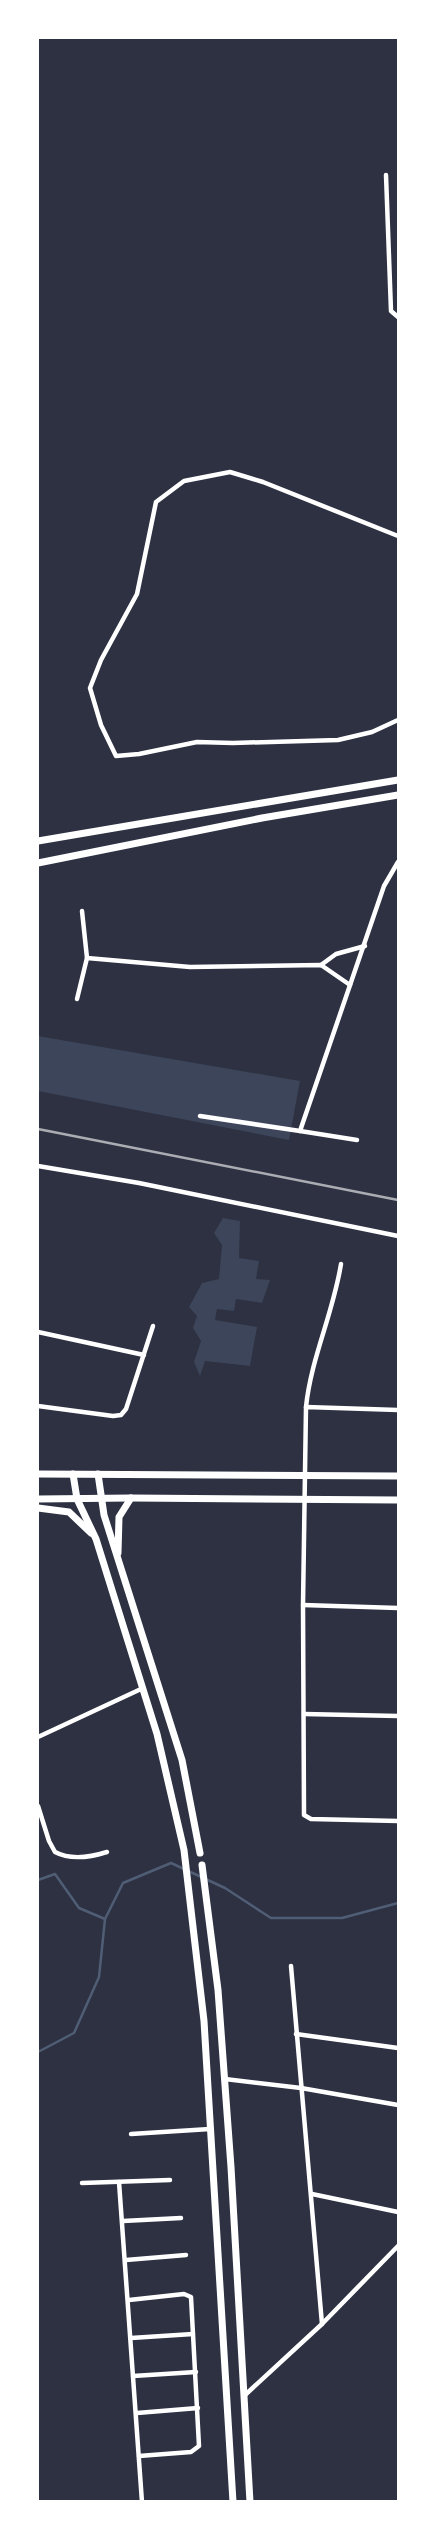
<svg xmlns="http://www.w3.org/2000/svg" width="436" height="2539" font-family="Figtree,sans-serif">
  <rect width="100%" height="100%" fill="#2d3142"/>
  <g fill="#3c4559">
    <polygon points="38,1036 300,1081 289,1140 38,1091"/>
    <polygon points="223,1218 240,1221 239,1258 259,1261 256,1279 270,1280 262,1303 236,1299 234,1311 217,1309 215,1320 257,1327 250,1366 205,1361 200,1376 194,1362 201,1341 193,1328 197,1316 189,1307 202,1283 219,1279 222,1245 214,1233"/>
  </g>
  <g fill="none" stroke-linecap="round" stroke-linejoin="round">
    <g stroke="#4f5d75" stroke-width="2.5">
      <polyline points="38,1880 55,1874 79,1908 105,1919"/>
      <polyline points="38,2052 74,2033 99,1977 105,1919 123,1883 171,1863 225,1888 271,1918 342,1918 398,1903"/>
    </g>
    <g stroke="#fff" stroke-width="4.5">
      <polyline points="386,175 391,311 398,317"/>
      <polyline points="398,536 263,482 230,472 184,481 156,502 137,594 101,660 90,688 101,725 116,756 139,754 197,742 233,743 338,740 372,732 398,720"/>
      <polyline points="87,958 190,967 321,965 350,985"/>
      <polyline points="321,965 336,954 365,946"/>
      <polyline points="77,999 87,958 82,911"/>
      <polyline points="200,1116 300,1131 384,886 398,862"/>
      <polyline points="300,1131 357,1140"/>
      <polyline points="38,1166 139,1183 398,1236"/>
      <polyline points="38,1332 144,1355"/>
      <polyline points="38,1406 113,1416 121,1415 126,1409 153,1326"/>
      <path d="M306,1407C311,1358 333,1314 341,1264"/>
      <polyline points="398,1410 306,1407 303,1605 304,1815 311,1819 398,1821"/>
      <polyline points="303,1605 398,1608"/>
      <polyline points="304,1714 398,1716"/>
      <polyline points="38,1737 141,1689"/>
      <path d="M38,1806L49,1841L55,1852C70,1860 91,1857 107,1852"/>
      <polyline points="291,1966 322,2324"/>
      <polyline points="296,2034 398,2048"/>
      <polyline points="225,2079 301,2088 398,2105"/>
      <polyline points="131,2134 210,2129"/>
      <polyline points="119,2182 142,2502"/>
      <polyline points="82,2183 170,2180"/>
      <polyline points="312,2194 398,2212"/>
      <polyline points="123,2221 181,2218"/>
      <polyline points="126,2260 186,2255"/>
      <polyline points="129,2300 184,2294 191,2297 199,2446 191,2452 139,2456"/>
      <polyline points="131,2338 193,2334"/>
      <polyline points="133,2376 196,2372"/>
      <polyline points="245,2395 322,2324 398,2246"/>
      <polyline points="137,2413 198,2408"/>
    </g>
    <g stroke="#fff" stroke-width="7">
      <polyline points="38,841 398,780"/>
      <polyline points="38,863 262,818 398,795"/>
      <polyline points="38,1474 398,1476"/>
      <polyline points="73,1474 77,1499 96,1539 157,1734 184,1850 204,2021 233,2502"/>
      <polyline points="98,1474 104,1515 182,1760 200,1853"/>
      <polyline points="38,1499 131,1498 398,1500"/>
      <polyline points="38,1508 69,1512 91,1533"/>
      <polyline points="118,1553 119,1517 131,1498"/>
      <polyline points="202,1865 218,1990 231,2167 250,2502"/>
    </g>
    <polyline stroke="#abadb3" stroke-width="2.5" points="38,1129 398,1200"/>
  </g>
  <rect width="436" height="2539" fill="none" stroke="#ffffff" stroke-width="78"/>
</svg>
